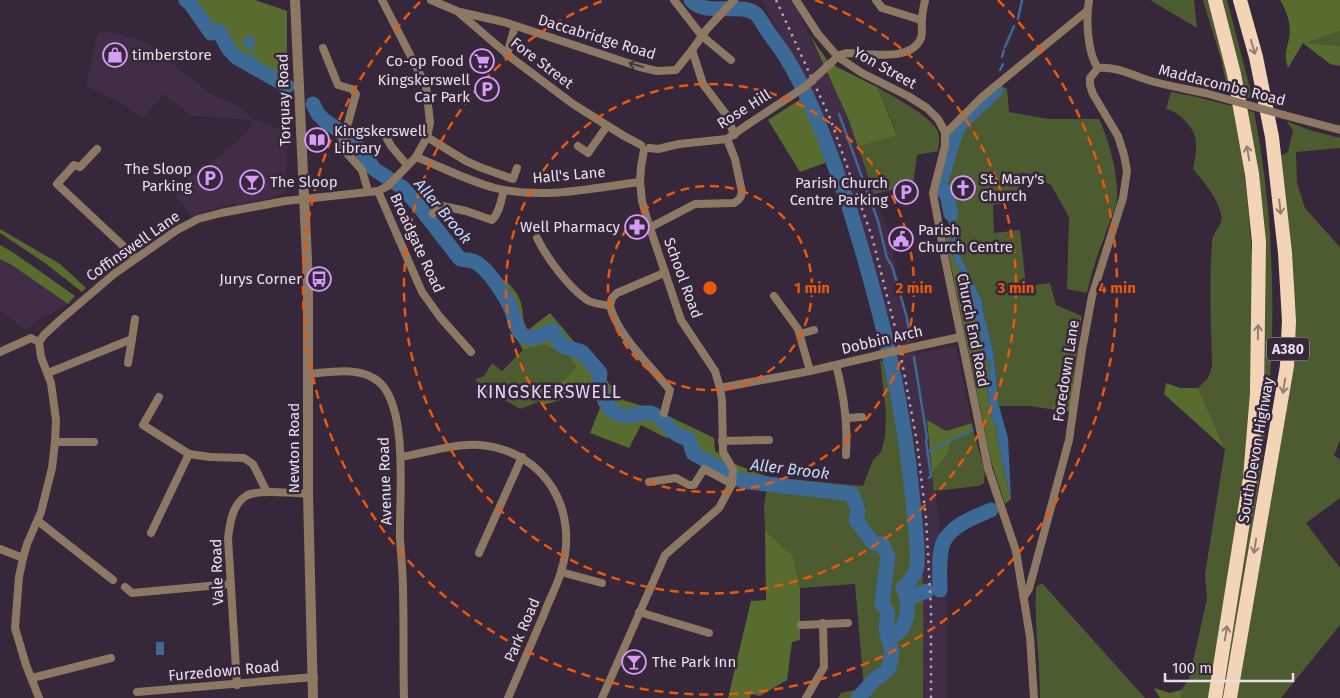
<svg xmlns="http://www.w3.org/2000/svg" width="1340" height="698" font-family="'Fira Sans',sans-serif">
  <rect width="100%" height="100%" fill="#36273a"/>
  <g fill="#422d46">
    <polygon points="761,0 793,0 848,118 889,235 915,354 956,346 972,423 946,431 928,421 946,587 946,698 923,698 923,632 920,539 912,472 894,359 873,274 833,160 781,36"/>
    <polygon points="103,30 135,38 152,47 209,93 244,109 252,120 259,121 287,132 286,192 271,198 238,205 234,203 191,216 171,190 211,163 243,136 250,128 252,120 192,116 163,94 143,119 127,106 86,86 97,35"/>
    <polygon points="0,259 12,265 68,304 37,321 26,330 0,310"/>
  </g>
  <g fill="#4d5b30">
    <polygon points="1150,0 1194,0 1197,28"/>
    <polygon points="1203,0 1210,0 1234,94 1228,92 1221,59"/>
    <polygon points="1220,0 1227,0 1253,99 1244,97"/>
    <polygon points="1340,31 1340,46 1305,43"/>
    <path d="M877,87C892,96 935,117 939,135C940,140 938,147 938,151L917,155L913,185L874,194L858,147L897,134Z"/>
    <path d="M1001,87L1007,88L1009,112L1048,119H1099C1109,140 1121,182 1116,205C1113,216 1107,227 1104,238C1097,256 1091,274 1087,293L1067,289L1069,217L1051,185L1021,172L1017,201L993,205L994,233L1020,230L1026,286L1050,283L1056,305L1082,316L1073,383L1050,409L1030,406H999L993,350L983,310L982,301L961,258L950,202L947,195L939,186L956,132L962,122L996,90Z"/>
    <path d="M1171,92L1197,97L1236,107C1248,192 1257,277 1253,364C1249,476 1226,587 1209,698H1181V690L1189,679L1207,599L1205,574L1225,449L1198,388L1208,378L1212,367C1211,325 1209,284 1212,241C1213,231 1224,225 1221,214C1218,198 1203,181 1193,169C1197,148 1200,134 1183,119C1178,114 1174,111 1166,109Z"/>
    <path d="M1246,110L1254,112C1275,218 1277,329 1265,436C1255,524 1237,611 1223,698H1219L1264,357Z"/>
    <polygon points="1286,121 1310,130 1340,138 1340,148 1296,152 1297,183 1305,208 1340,247 1340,440 1334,455 1340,460 1340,498 1306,523 1340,568 1340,625 1281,698 1233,698 1280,371 1282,309 1278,157 1288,152 1293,130"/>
    <path d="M543,345L568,355L576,367L563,381L523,387L538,402L520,409C504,399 498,396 479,398L476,379L484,376L492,363L502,371L523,350Z"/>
    <path d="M894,359C903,418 914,477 920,537C925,590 923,645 923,698H838L841,693L864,688L855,584L800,588L793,556L765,530L764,507L768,477L863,486L873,460L881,452L885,437L886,413L880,361Z"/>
    <polygon points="973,430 985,471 984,483 979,486 934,491 932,473 947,455 951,441"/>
    <path d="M1042,583L1145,698H1040C1040,661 1034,624 1036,587Z"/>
  </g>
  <g fill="#596c30">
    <polygon points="186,0 255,0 287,11 287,86 236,57 228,48 219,31 211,33 190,3"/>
    <path d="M1280,0H1340V31L1306,43L1340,46V66L1330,64L1303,43L1288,68C1284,55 1286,52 1289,39C1292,26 1287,11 1280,0Z"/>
    <polygon points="811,37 827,60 837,67 877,87 897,135 858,147 848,118"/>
    <polygon points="807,95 833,160 800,172 768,120"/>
    <polygon points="949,225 955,263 967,280 983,349 990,368 987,384 990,414 996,427 1001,457 1011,499 1005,504 991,461 943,227"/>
    <polygon points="0,229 60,264 86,288 82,292 45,263 0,233"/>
    <polygon points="0,245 14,253 75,296 68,304 12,265 0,259"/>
    <path d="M474,261C491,272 514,281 521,303C524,314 521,319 528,330L550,313L623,400L658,411L714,438L715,451C727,457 728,465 726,477L687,456L686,441L664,437L641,425L629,448L590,433L600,408L591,388L571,386L564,399L543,405L522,387L563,381L576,367L568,355L543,345L523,350L512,331L505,302Z"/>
    <polygon points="1073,383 1071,412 1050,409"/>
    <polygon points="1166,383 1180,388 1198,388 1225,449 1164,394"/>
    <polygon points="927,420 946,431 972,423 973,430 951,441 947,455 932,473"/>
    <polygon points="735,464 768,477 767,491 736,484 737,471"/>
    <polygon points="765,530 793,556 800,588 800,640 792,642 787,680 760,696 751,694 750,698 728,698 751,601 766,600"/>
    <polygon points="1154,688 1170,693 1181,690 1181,698 1160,698"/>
  </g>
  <g fill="#3d6996">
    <circle cx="249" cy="42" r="6"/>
    <polygon points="947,195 961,258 982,301 983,310 993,350 999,406 1008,438 1011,499 1001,457 996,427 990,414 987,384 990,367 983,349 967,280 955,263 948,218"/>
    <rect x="156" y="642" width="8" height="13"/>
  </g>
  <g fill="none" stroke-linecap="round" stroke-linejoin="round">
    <g stroke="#3d6996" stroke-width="2.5">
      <polyline points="1018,19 1022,0"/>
      <polyline points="1005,47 1014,26"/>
      <polyline points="1002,57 1004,50"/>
      <polyline points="250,64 252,47"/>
      <polyline points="1000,70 1003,64"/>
      <polyline points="839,114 878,221 887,258 892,266 907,318 910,337"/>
      <polyline points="914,357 927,438 926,441 931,476 929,478"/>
      <polyline points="928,452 973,430"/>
      <polyline points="911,479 917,479"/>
    </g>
    <g stroke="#3d6996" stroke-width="15">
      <polyline points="186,0 190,3 211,33 219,31 228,48 236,57 287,86"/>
      <path d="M691,0C707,18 740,1 756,14C761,19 765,28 769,33C773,39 778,45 782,51C811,95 832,157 849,207C879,303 904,401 913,502C914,515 920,560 916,570C914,576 908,584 903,588C909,600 909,616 902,628C899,633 893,636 889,639"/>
      <path d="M313,104L318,114L325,121L337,129L361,151L374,169L403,188L418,205L460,259C465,260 471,260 475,262C488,268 507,298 512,311C515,320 516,333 526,337C534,341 545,333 552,330L562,346L582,352L600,373C597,388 608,418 628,416C636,416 643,411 651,413C662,416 669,430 678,435C681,437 686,438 689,439L693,453L742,481L852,494L858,511L856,520L873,543L882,544L888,556L882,603L888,613L886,629L892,652L889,668L883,674L876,678L858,698"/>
      <polyline points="951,214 947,195 939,186 956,132 962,122 996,90"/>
      <path d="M940,590C940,576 938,557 943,543C951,525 975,517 991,510"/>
      <polyline points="908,598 927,591"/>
    </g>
    <g stroke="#8d7864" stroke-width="8">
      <polyline points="431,0 457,11 513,59 573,104 624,136 641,145"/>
      <polyline points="674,0 702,36 731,60"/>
      <polyline points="796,0 818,34 838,57 862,73 908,96 927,108 938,119 945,132 945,146 933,193 945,259 988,468 1016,551 1030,637 1034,698"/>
      <polyline points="876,0 882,8 921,20"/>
      <path d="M1089,0C1086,18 1087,53 1098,68"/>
      <polyline points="460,12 504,22 640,67 657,71 676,70 692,50"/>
      <polyline points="323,48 338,85 352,89 356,94 342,145 344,150 362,170 368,191"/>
      <polyline points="507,55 515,26"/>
      <path d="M835,59L840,55L846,53C866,53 911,63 921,38C923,33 921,25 922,19C922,13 924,6 925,0"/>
      <path d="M1098,68C1116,66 1134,76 1151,81C1169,86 1187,89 1205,93"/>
      <polyline points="1284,115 1340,130"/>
      <polyline points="945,132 950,129 982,97 1087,11"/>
      <polyline points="384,133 391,146 407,165"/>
      <polyline points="734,135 728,117 703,84 692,50 707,29 734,0"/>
      <polyline points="427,137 466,161 482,168 513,179 517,168"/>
      <polyline points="578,146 588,153 607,126"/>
      <polyline points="649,148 658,149 679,144 727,139 747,125"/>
      <polyline points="97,149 80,167 74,165 57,184 136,258"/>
      <path d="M416,157C442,167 468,181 495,188C543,200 592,188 640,182"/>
      <polyline points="378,191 422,292 440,317 471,352"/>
      <path d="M433,214L438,205L466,211L492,220C500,212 501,200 504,190"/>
      <path d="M651,227L695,204L734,203C739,200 741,198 742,192L735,159L727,139"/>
      <path d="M537,238C547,258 568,287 587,300C593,304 603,304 610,306C618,336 651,366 670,390L664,413"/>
      <polyline points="774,296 798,329 810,371"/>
      <polyline points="610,306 612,298 617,293 664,273"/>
      <polyline points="800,334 814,330"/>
      <polyline points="923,345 960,337"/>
      <polyline points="0,352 31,338 39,342 44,335 59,321 114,274 177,230 198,219 221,213 285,201 378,191 388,186 416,157 427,137 430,123 426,86 382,0"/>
      <polyline points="128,363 132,339"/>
      <path d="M836,365C844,395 848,424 846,455"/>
      <polyline points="48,373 132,339 135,319"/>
      <path d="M309,374C331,372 361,366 379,382C409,408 399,500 400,538C401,556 403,573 403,591C404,627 403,662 404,698"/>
      <polyline points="720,388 810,371 887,353"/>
      <polyline points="159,397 143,425 189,454 210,457 244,458 253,464 267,492"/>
      <polyline points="847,418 862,417"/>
      <polyline points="722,441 769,440"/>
      <polyline points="55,442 94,442"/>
      <path d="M401,457C424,453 457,443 480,445C546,451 580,511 561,572C557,586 549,600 544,614C532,642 520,670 508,698"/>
      <polyline points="649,482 676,478 689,485 694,485 704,469 732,484"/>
      <polyline points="38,521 113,580"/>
      <polyline points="151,533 189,454"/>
      <polyline points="0,549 23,558"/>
      <polyline points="479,553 522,457"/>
      <polyline points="561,572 602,583"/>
      <polyline points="125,587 132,593 230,584"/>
      <polyline points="1023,596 1025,595 1029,589 1069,440 1082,350 1092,296 1123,198 1127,171 1124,155 1118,136 1093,94 1090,85 1090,78 1098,68"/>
      <polyline points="639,612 709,633"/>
      <polyline points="801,625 848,623"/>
      <polyline points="32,678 111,658"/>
      <path d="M237,685L228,538C230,523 232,505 246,496C256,489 294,493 308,494"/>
      <polyline points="137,692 314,677"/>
      <polyline points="39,698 26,665 15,628 19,577 23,558 27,544 41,512 52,468 55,442 56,420 51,383 41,357 39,342"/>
      <polyline points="602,698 665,555 719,508 732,484 733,469 723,452 722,401 720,388 715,371 681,320 647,219 642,201 640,182 641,167 644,150"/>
      <polyline points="806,698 824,667 823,623"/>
    </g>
    <polyline stroke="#8d7864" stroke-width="10" points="295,0 308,282 308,494 313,698"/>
    <g stroke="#f4d4b6" stroke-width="14">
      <polyline points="1215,698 1250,478 1257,393 1259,242 1252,174 1234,74 1215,0"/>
      <polyline points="1230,698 1287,366 1289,321 1285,253 1272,137 1256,57 1240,0"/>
    </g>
    <polyline stroke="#b2a6b4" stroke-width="2.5" stroke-dasharray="2.5 5" stroke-linecap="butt" points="776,0 830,118 872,237 897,335 917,442 926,518 931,609 931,698"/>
    <g stroke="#8d7864" stroke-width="8">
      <polyline points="1205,93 1284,115"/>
      <polyline points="747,125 806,86 833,61"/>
      <polyline points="887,353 923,345"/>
    </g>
  </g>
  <defs><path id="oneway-shaft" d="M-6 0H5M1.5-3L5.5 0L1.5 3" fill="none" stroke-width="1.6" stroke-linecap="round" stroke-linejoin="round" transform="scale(1.25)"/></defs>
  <g stroke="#957e78">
    <use href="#oneway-shaft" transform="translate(1253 47) rotate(74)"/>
    <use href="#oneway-shaft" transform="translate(1248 153) rotate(-100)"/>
    <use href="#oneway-shaft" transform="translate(1280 207) rotate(84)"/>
    <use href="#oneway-shaft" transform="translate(1258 332) rotate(-89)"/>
    <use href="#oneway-shaft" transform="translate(1284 386) rotate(99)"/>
    <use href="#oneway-shaft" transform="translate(1255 546) rotate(99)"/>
    <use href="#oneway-shaft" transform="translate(1226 633) rotate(-81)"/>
  </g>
  <use stroke="#473742" href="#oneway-shaft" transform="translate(636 65) rotate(-164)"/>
  <g fill="none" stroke="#e8590c" stroke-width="2.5" stroke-dasharray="9 6">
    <circle cx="710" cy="288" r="102"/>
    <circle cx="710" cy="288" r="204"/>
    <path d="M815 0A306 306 0 1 1 605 0"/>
    <path d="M998 0A407 407 0 1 1 422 0"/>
  </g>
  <defs>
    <g id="shop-ring" transform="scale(1.25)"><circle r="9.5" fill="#36273a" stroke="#d79bf9" stroke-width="1.5"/><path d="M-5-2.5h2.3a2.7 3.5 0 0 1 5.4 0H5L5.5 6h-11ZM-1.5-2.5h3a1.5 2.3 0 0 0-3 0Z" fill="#d79bf9"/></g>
    <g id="supermarket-ring" transform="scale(1.25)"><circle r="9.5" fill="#36273a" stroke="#d79bf9" stroke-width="1.5"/><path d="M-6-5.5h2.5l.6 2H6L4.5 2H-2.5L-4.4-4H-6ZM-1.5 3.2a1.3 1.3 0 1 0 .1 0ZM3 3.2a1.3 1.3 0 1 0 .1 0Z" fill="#d79bf9"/></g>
    <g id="parking-ring" transform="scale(1.25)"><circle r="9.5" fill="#36273a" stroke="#d79bf9" stroke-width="1.5"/><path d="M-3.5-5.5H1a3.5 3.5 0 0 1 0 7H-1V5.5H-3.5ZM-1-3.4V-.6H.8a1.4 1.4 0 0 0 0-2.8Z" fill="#d79bf9"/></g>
    <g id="library-ring" transform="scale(1.25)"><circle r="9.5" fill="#36273a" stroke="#d79bf9" stroke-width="1.5"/><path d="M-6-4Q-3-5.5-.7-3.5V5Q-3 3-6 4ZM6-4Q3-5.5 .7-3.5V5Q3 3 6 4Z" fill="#d79bf9"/></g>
    <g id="bar-ring" transform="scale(1.25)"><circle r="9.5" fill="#36273a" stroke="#d79bf9" stroke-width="1.5"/><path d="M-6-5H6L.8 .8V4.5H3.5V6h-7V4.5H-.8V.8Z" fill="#d79bf9"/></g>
    <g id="church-ring" transform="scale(1.25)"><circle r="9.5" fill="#36273a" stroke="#d79bf9" stroke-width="1.5"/><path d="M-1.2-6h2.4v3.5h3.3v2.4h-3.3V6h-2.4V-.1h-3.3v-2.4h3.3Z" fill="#d79bf9"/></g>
    <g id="pharmacy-ring" transform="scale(1.25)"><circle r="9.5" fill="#36273a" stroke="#d79bf9" stroke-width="1.5"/><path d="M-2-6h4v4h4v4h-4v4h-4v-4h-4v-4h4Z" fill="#d79bf9"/></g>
    <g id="civic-ring" transform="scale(1.25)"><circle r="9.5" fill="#36273a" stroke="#d79bf9" stroke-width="1.5"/><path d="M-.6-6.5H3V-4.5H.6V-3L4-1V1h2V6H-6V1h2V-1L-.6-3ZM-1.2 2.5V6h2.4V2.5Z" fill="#d79bf9"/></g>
    <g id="bus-ring" transform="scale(1.25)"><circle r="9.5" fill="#36273a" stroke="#d79bf9" stroke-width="1.5"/><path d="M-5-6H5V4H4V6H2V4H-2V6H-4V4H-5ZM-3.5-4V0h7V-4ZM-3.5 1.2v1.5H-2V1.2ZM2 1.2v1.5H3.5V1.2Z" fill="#d79bf9"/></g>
  </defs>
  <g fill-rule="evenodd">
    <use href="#shop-ring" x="115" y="55"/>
    <use href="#supermarket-ring" x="482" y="61"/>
    <use href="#parking-ring" x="487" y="89"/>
    <use href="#library-ring" x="317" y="140"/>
    <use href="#parking-ring" x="210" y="178"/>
    <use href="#bar-ring" x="252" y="182"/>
    <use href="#church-ring" x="963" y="188"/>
    <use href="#parking-ring" x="906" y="192"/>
    <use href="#pharmacy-ring" x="637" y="227"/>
    <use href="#civic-ring" x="901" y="239"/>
    <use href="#bus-ring" x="319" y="279"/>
    <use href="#bar-ring" x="634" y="662"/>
  </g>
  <g text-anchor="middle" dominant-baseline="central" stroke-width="5" stroke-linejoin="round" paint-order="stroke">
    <rect fill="#36273a" stroke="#b3a8b6" stroke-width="1" x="1267" y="337.5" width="42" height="23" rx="4"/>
    <g font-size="14" font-weight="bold" fill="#e9dfeb">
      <text x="1288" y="349">A380</text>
    </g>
    <g font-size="15" fill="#e9dfeb" stroke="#36273a">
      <text transform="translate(597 37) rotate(17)">Daccabridge Road</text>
      <text transform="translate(542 63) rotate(37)">Fore Street</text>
      <text transform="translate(885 68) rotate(29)">Yon Street</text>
      <text transform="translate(1222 85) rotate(14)">Maddacombe Road</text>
      <text transform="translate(284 100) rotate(-92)">Torquay Road</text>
      <text transform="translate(744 109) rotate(-32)">Rose Hill</text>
      <text transform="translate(569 175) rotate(-5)">Hall's Lane</text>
      <text transform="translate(417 243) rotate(65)">Broadgate Road</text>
      <text transform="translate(133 246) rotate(-35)">Coffinswell Lane</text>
      <text transform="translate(683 278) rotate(70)">School Road</text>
      <text transform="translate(973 330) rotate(79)">Church End Road</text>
      <text transform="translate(882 340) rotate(-13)">Dobbin Arch</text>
      <text transform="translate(1066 371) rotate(-81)">Foredown Lane</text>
      <text transform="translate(294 448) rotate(-90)">Newton Road</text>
      <text transform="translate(1256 450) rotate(-80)">South Devon Highway</text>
      <text transform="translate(385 481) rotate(-92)">Avenue Road</text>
      <text transform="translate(217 572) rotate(-92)">Vale Road</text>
      <text transform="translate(522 630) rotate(-67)">Park Road</text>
      <text transform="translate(224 671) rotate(-5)">Furzedown Road</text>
    </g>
    <g font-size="15" fill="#e9dfeb" stroke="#36273a" text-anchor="start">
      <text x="132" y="55">timberstore</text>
      <text x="464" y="61" text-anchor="end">Co-op Food</text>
      <text x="470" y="80" text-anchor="end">Kingskerswell<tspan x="470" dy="17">Car Park</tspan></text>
      <text x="334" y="131">Kingskerswell<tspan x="334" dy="17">Library</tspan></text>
      <text x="192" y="169" text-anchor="end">The Sloop<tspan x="192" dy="17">Parking</tspan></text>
      <text x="980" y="179">St. Mary's<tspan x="980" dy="17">Church</tspan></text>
      <text x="270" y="182">The Sloop</text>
      <text x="888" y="183" text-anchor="end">Parish Church<tspan x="888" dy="17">Centre Parking</tspan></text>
      <text x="620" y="227" text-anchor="end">Well Pharmacy</text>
      <text x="918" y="230">Parish<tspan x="918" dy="17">Church Centre</tspan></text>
      <text x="302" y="279" text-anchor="end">Jurys Corner</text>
      <text x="652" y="662">The Park Inn</text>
    </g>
    <g font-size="16" font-style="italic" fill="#c2dbf7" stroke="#36273a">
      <text transform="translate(443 211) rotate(50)">Aller Brook</text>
      <text transform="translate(790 469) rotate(7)">Aller Brook</text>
    </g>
    <g font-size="18" letter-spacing="1" fill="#ebd1f9" stroke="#36273a">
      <text x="549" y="392">KINGSKERSWELL</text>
    </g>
  </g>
  <circle cx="710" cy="288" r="8" fill="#e8590c" stroke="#36273a" stroke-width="2.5"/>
  <g font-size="15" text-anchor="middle" font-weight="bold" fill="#e8590c" stroke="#36273a" stroke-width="5" stroke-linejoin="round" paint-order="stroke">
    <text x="812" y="293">1 min</text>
    <text x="914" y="293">2 min</text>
    <text x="1016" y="293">3 min</text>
    <text x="1117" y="293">4 min</text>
  </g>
  <path d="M1165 673v8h128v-8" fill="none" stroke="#e9dfeb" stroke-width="2.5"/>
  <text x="1172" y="673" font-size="15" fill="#e9dfeb" stroke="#36273a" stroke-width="4" paint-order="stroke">100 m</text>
</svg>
